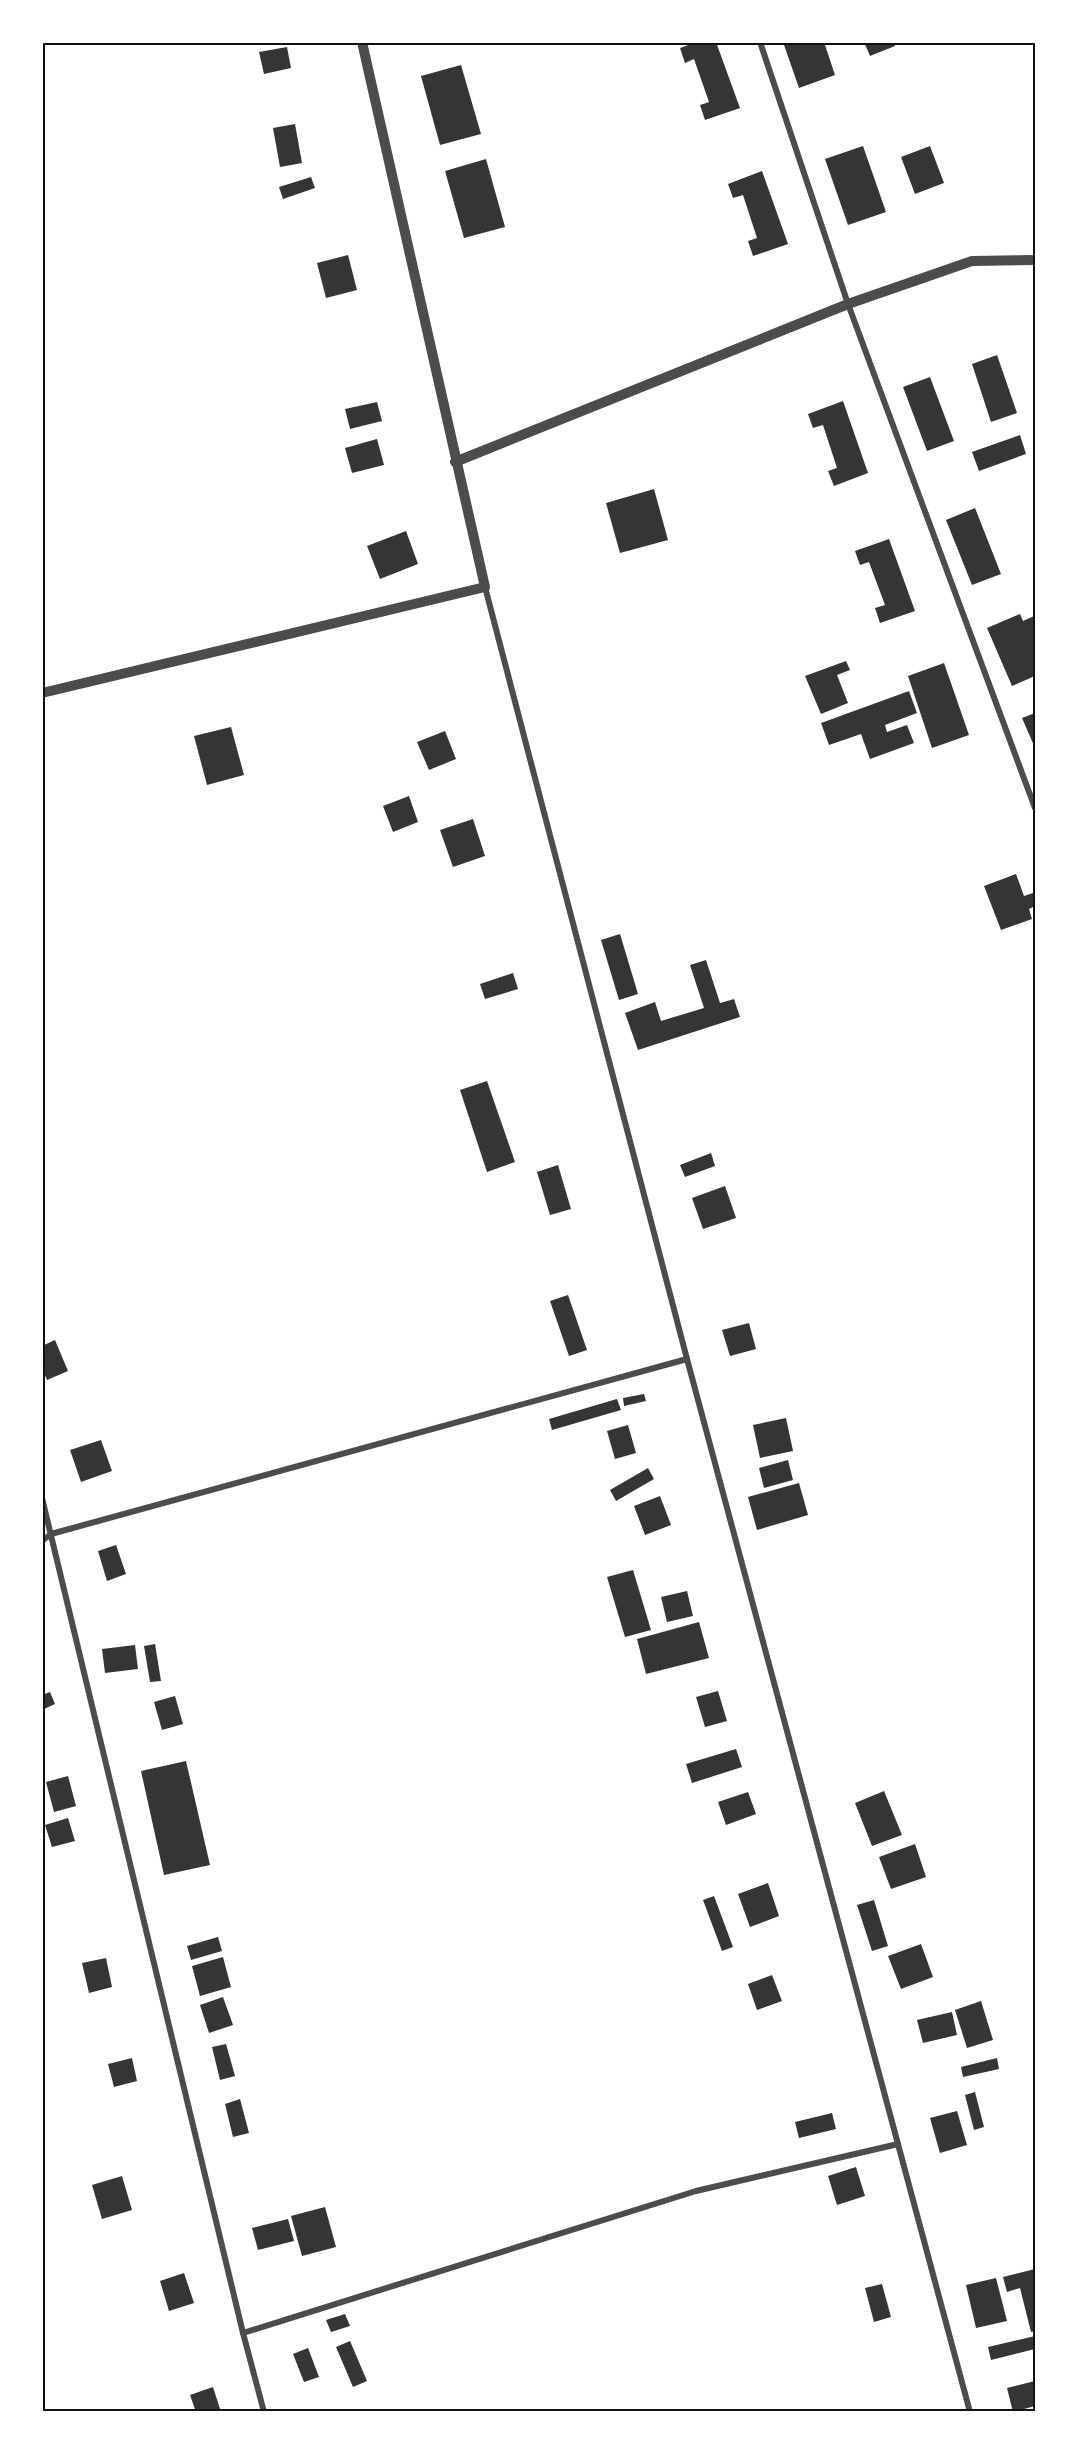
<svg xmlns="http://www.w3.org/2000/svg" width="1077" height="2454" font-family="Georgia,serif">
  <rect width="100%" height="100%" fill="#fff"/>
  <g fill="#353535">
    <polygon points="697,42 716,42 740,108 705,120 700,105 709,102 694,59 685,63 680,48"/>
    <polygon points="783,42 824,42 835,75 799,88"/>
    <polygon points="864,42 893,42 895,46 870,56"/>
    <polygon points="287,47 291,68 264,74 259,52"/>
    <polygon points="461,65 481,134 440,145 421,76"/>
    <polygon points="295,124 302,163 280,167 273,128"/>
    <polygon points="863,146 886,212 848,225 825,159"/>
    <polygon points="930,146 944,183 915,194 901,157"/>
    <polygon points="486,159 505,227 464,238 445,171"/>
    <polygon points="762,171 788,244 753,256 748,241 757,238 743,195 733,198 728,184"/>
    <polygon points="311,177 315,188 283,199 279,187"/>
    <polygon points="348,255 357,290 326,298 317,263"/>
    <polygon points="997,355 1017,413 991,422 972,364"/>
    <polygon points="930,377 954,441 927,451 903,387"/>
    <polygon points="843,401 868,473 834,486 828,471 837,468 823,425 813,428 808,414"/>
    <polygon points="377,402 382,421 350,429 345,409"/>
    <polygon points="1020,435 1026,454 979,471 972,452"/>
    <polygon points="377,439 384,465 352,473 345,448"/>
    <polygon points="654,489 668,540 620,553 606,503"/>
    <polygon points="975,508 1001,574 972,585 946,520"/>
    <polygon points="406,531 418,564 380,579 367,546"/>
    <polygon points="889,539 915,611 880,623 875,608 885,605 869,562 860,565 855,551"/>
    <polygon points="1020,614 1023,621 1034,616 1035,618 1035,643 1033,644 1035,676 1012,686 987,628"/>
    <polygon points="846,661 850,670 837,675 848,703 821,714 805,676"/>
    <polygon points="944,663 969,735 932,748 908,676"/>
    <polygon points="909,691 917,713 885,725 887,732 907,725 914,743 870,759 861,734 829,745 821,723"/>
    <polygon points="1035,713 1035,748 1022,718"/>
    <polygon points="231,727 244,775 207,785 194,736"/>
    <polygon points="445,731 456,759 429,770 417,742"/>
    <polygon points="409,796 418,822 393,832 383,806"/>
    <polygon points="473,819 485,856 453,867 440,830"/>
    <polygon points="1016,874 1024,896 1033,893 1035,906 1029,909 1032,919 1001,930 984,886"/>
    <polygon points="620,934 638,994 619,1000 601,940"/>
    <polygon points="706,960 720,1003 734,999 740,1017 638,1050 625,1013 655,1002 661,1021 704,1008 690,965"/>
    <polygon points="513,973 518,989 485,999 480,984"/>
    <polygon points="487,1081 515,1162 487,1172 460,1090"/>
    <polygon points="711,1153 715,1166 685,1177 680,1165"/>
    <polygon points="558,1165 571,1209 550,1215 537,1172"/>
    <polygon points="725,1186 736,1218 703,1229 692,1198"/>
    <polygon points="568,1295 587,1350 569,1356 550,1301"/>
    <polygon points="749,1323 756,1349 730,1356 722,1330"/>
    <polygon points="55,1340 68,1371 47,1380 42,1368 42,1346"/>
    <polygon points="644,1394 646,1401 624,1406 623,1398"/>
    <polygon points="617,1399 621,1410 552,1430 549,1419"/>
    <polygon points="786,1418 793,1451 760,1458 753,1425"/>
    <polygon points="628,1425 636,1453 615,1459 607,1431"/>
    <polygon points="101,1440 112,1471 81,1482 70,1450"/>
    <polygon points="788,1460 793,1480 764,1488 759,1468"/>
    <polygon points="648,1468 654,1479 616,1501 610,1490"/>
    <polygon points="799,1483 808,1515 757,1530 748,1497"/>
    <polygon points="660,1496 671,1525 645,1535 634,1506"/>
    <polygon points="116,1545 126,1574 107,1581 98,1551"/>
    <polygon points="633,1570 651,1630 625,1637 607,1577"/>
    <polygon points="687,1591 693,1616 667,1622 661,1597"/>
    <polygon points="699,1622 709,1658 646,1674 637,1639"/>
    <polygon points="155,1644 161,1681 150,1682 144,1646"/>
    <polygon points="135,1645 138,1669 105,1673 102,1649"/>
    <polygon points="718,1691 727,1721 705,1727 696,1697"/>
    <polygon points="50,1692 55,1704 42,1710 42,1695"/>
    <polygon points="175,1696 183,1724 162,1730 154,1702"/>
    <polygon points="736,1749 742,1767 692,1783 686,1764"/>
    <polygon points="186,1761 210,1865 164,1875 141,1771"/>
    <polygon points="68,1776 76,1806 54,1812 46,1782"/>
    <polygon points="884,1791 902,1835 872,1846 855,1803"/>
    <polygon points="748,1792 756,1814 726,1825 718,1802"/>
    <polygon points="68,1818 75,1841 52,1847 45,1825"/>
    <polygon points="915,1844 926,1877 891,1889 879,1857"/>
    <polygon points="768,1883 779,1916 750,1927 738,1894"/>
    <polygon points="714,1896 733,1947 722,1951 703,1900"/>
    <polygon points="874,1900 888,1946 872,1951 857,1905"/>
    <polygon points="218,1937 222,1951 191,1960 187,1946"/>
    <polygon points="921,1944 933,1977 901,1989 888,1956"/>
    <polygon points="223,1957 231,1987 200,1996 192,1966"/>
    <polygon points="106,1958 112,1987 89,1993 82,1963"/>
    <polygon points="772,1975 782,2001 757,2010 748,1984"/>
    <polygon points="223,1997 233,2025 209,2033 200,2005"/>
    <polygon points="981,2001 993,2040 967,2048 955,2010"/>
    <polygon points="952,2012 957,2035 923,2043 917,2020"/>
    <polygon points="226,2044 235,2076 220,2080 212,2047"/>
    <polygon points="132,2058 137,2081 114,2087 108,2064"/>
    <polygon points="997,2058 999,2069 963,2077 961,2067"/>
    <polygon points="975,2092 984,2127 974,2130 965,2095"/>
    <polygon points="240,2099 249,2133 233,2137 225,2104"/>
    <polygon points="957,2111 967,2145 940,2153 930,2118"/>
    <polygon points="832,2113 836,2129 799,2138 795,2122"/>
    <polygon points="856,2167 865,2196 837,2205 828,2176"/>
    <polygon points="122,2176 132,2210 102,2219 92,2185"/>
    <polygon points="325,2207 336,2247 302,2256 291,2216"/>
    <polygon points="288,2219 294,2241 258,2250 252,2228"/>
    <polygon points="1035,2269 1035,2331 1031,2332 1020,2288 1007,2292 1003,2277"/>
    <polygon points="184,2273 194,2303 169,2311 160,2281"/>
    <polygon points="996,2278 1007,2321 976,2328 966,2285"/>
    <polygon points="882,2284 891,2317 874,2322 865,2288"/>
    <polygon points="345,2314 350,2326 331,2332 326,2320"/>
    <polygon points="1035,2336 1035,2349 991,2360 988,2347"/>
    <polygon points="350,2341 367,2381 353,2387 336,2347"/>
    <polygon points="308,2348 319,2377 304,2382 293,2354"/>
    <polygon points="1035,2381 1035,2406 1013,2412 1007,2388"/>
    <polygon points="213,2387 221,2412 196,2412 190,2395"/>
  </g>
  <g fill="none" stroke-linecap="round" stroke-linejoin="round">
    <g stroke="#4c4c4c" stroke-width="6">
      <polyline points="760,42 848,304 1035,808"/>
      <polyline points="485,587 687,1359 970,2412"/>
      <polyline points="42,1498 243,2333 264,2412"/>
      <polyline points="42,1541 51,1534 687,1359"/>
      <polyline points="243,2333 696,2191 898,2144"/>
    </g>
    <g stroke="#4c4c4c" stroke-width="10">
      <polyline points="455,462 848,304 972,261 1035,260"/>
      <polyline points="42,693 485,587 362,42"/>
    </g>
  </g>
  <rect width="1077" height="2454" fill="none" stroke="#ffffff" stroke-width="87"/>
  <rect x="44" y="44" width="990" height="2366" fill="none" stroke="#111" stroke-width="2"/>
</svg>
